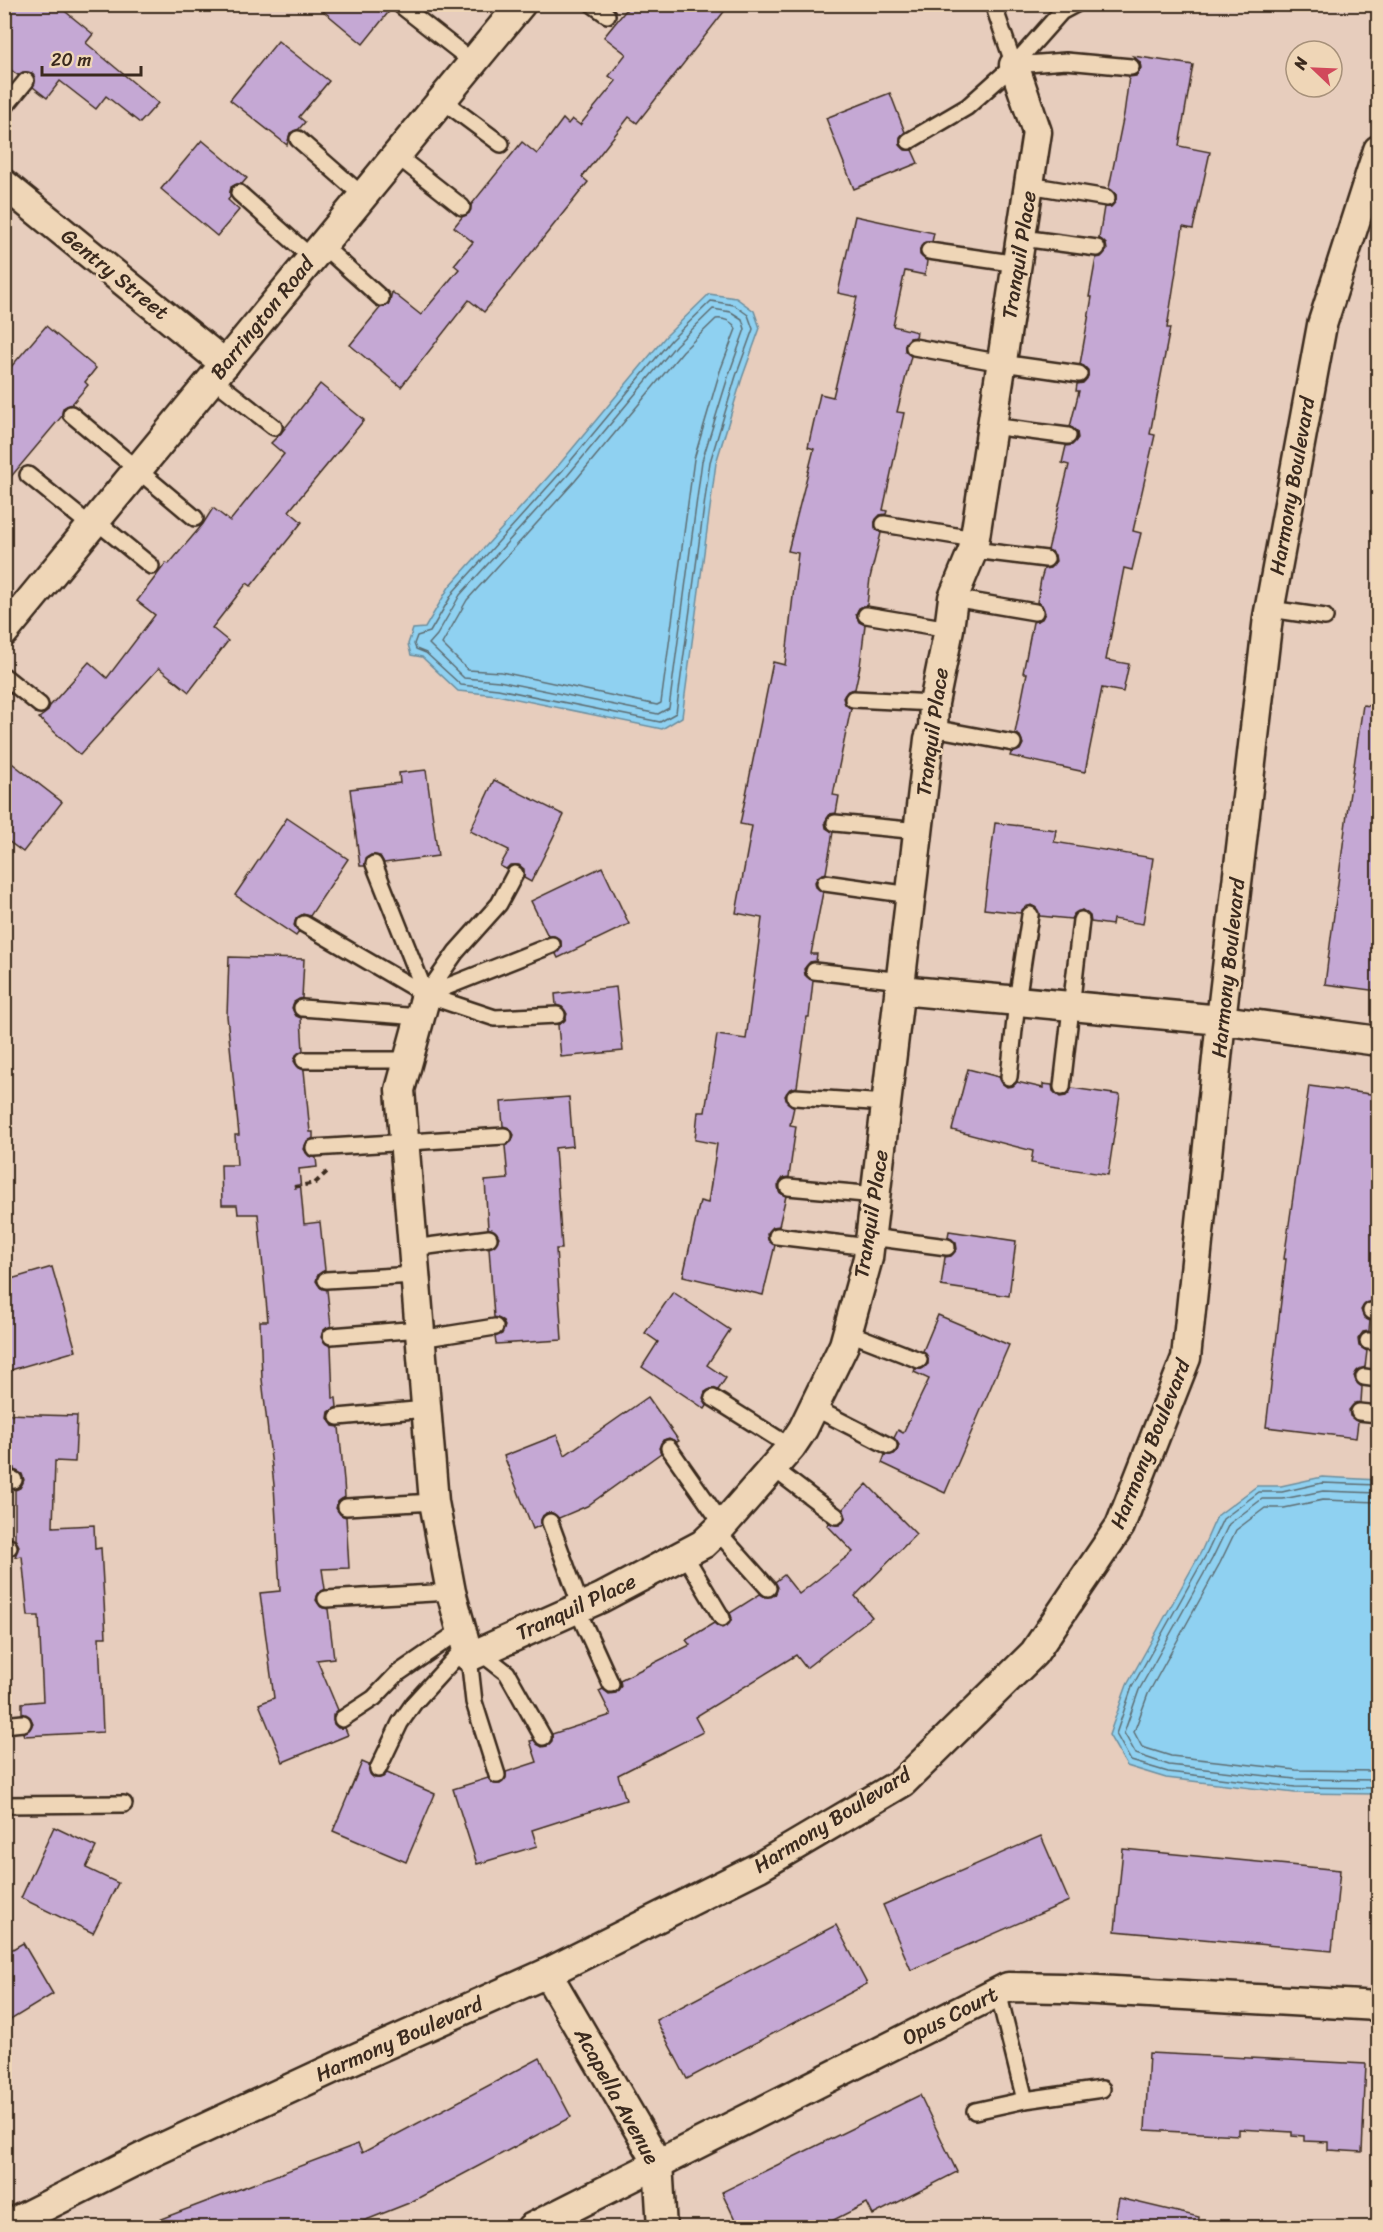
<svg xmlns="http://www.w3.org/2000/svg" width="1383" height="2232" font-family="Sriracha,sans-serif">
  <rect width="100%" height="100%" fill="#e7cdbd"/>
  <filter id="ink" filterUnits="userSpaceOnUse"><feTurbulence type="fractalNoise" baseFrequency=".0167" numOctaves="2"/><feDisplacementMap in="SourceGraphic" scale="12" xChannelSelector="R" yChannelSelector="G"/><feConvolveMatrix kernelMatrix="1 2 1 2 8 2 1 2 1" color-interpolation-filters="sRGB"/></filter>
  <g filter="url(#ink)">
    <g fill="#8fd1f1" stroke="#6d8e9d" stroke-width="1.5">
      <polygon points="709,294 736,298 754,311 760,328 742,378 716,463 682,717 662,729 497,695 458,691 422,657 411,655 408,644 413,629 425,628 449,587 558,466 666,336"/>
      <polygon points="1322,1477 1378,1480 1378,1794 1295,1793 1166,1778 1127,1766 1109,1735 1127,1685 1201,1552 1217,1516 1257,1486 1281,1486"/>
    </g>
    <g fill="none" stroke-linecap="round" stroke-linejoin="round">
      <g stroke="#5d6d72" stroke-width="1.5">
        <polygon points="711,301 734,305 748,315 753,329 736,376 710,462 676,713 660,722 498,689 461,685 426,653 416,649 414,644 417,636 430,632 454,591 563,470 671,340"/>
        <polygon points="713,309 731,312 742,319 745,329 729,374 702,461 669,708 658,714 499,681 464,678 429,644 437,635 460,595 568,475 676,345"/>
        <path d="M716,319C723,318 733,321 736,329L720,371L694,459L661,703L657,705L501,672L468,670L442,644L467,600L575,481L683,351Z"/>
        <polyline points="1378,1485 1322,1483 1282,1492 1259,1492 1223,1519 1206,1555 1132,1687 1116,1734 1131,1761 1168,1772 1295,1787 1378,1788"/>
        <polyline points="1378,1493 1323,1491 1283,1499 1262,1499 1229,1524 1212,1559 1139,1690 1124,1733 1136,1754 1169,1765 1295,1779 1378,1780"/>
        <polyline points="1378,1502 1323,1500 1284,1508 1265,1508 1236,1530 1220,1563 1148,1694 1134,1732 1142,1747 1171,1756 1296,1770 1378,1771"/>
      </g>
    </g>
    <g fill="#c5a8d4" stroke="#3b2a1e" stroke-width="1.5">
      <polygon points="4,4 56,4 93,34 86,43 158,103 140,123 106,96 96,109 60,81 47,98 33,87 35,78 32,73 23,72 18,75 4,65"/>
      <polygon points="315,4 389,4 391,9 363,44"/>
      <polygon points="631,4 730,4 637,123 629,117 582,177 588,182 484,312 469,300 401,387 350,345 380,308 389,304 392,292 421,315 459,269 454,265 473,242 454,227 462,217 469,213 471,205 522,142 537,154 563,119 568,124 572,119 580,125 616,81 609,76 626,54 604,37"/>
      <polygon points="278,41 329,81 299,117 305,122 299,129 290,133 287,145 230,100"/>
      <polygon points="1133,56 1193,65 1179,146 1210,152 1193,229 1183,227 1167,328 1170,328 1150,434 1155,435 1133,531 1141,533 1132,570 1124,568 1106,660 1129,664 1123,692 1102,688 1085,772 1010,756 1011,753 1020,750 1023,744 1020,736 1015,733 1027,673 1023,673 1033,622 1042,619 1045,613 1042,605 1037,602 1041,579 1044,569 1050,568 1056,561 1055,555 1048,550 1069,465 1062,463 1066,446 1072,445 1078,438 1077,432 1070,427 1079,391 1076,391 1077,384 1083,383 1088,376 1088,370 1080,364 1092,297 1089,297 1096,258 1101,257 1107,250 1106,244 1099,238 1104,207 1111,207 1116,200 1116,194 1109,188 1124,114 1129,77 1136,76 1141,68 1140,62"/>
      <polygon points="890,93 905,132 900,137 900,145 905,150 912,150 918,163 854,189 826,118"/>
      <polygon points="202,140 247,178 242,184 237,184 231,187 230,197 228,200 239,210 217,236 161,189"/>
      <polygon points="855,216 934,233 932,242 925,242 920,249 920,255 927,261 925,275 905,271 893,326 917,332 916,337 910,338 905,345 905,351 911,356 897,412 904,413 883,510 887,511 886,514 880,515 875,522 875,528 881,533 870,578 867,605 859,608 856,614 859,622 865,625 860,666 855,689 848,691 843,698 845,704 851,708 833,795 839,796 836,813 830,814 825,822 826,828 833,832 826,873 818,877 815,882 816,887 823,892 811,954 817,954 816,961 810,962 804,969 805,975 813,981 809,1017 807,1017 797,1087 790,1089 785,1096 787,1102 794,1107 790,1125 796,1126 789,1177 783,1178 778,1186 779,1192 786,1196 779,1226 773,1227 767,1234 768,1240 775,1245 763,1295 683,1276 700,1201 708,1203 717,1144 695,1140 698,1112 705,1112 717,1035 746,1039 762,918 736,913 752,826 740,824 773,662 785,665 798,553 788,551 814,449 808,447 820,394 833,397 857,297 838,293"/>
      <polygon points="46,326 96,368 85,382 88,385 72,404 63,408 62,416 4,485 4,375"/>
      <polygon points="320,384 364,420 289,511 302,522 251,586 247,583 212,628 228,641 189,692 159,668 80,755 39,718 47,712 50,706 89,662 107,678 155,615 137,601 166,563 169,564 203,524 213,508 230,521 284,454 271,443 281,433"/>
      <polygon points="1363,705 1378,707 1378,991 1325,984 1348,806"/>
      <polygon points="4,757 62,802 23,852 4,838"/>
      <polygon points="426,770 438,856 384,863 380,856 371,855 366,858 365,866 360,866 350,789 400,783 399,773"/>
      <polygon points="494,780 564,815 531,882 524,878 524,869 519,865 510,865 506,869 500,866 509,850 470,831"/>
      <polygon points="287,818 348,859 310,916 303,914 296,919 294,925 299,932 296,936 235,895"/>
      <polygon points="995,823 1056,830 1054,842 1153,858 1143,924 1113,919 1112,925 1091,922 1090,916 1082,910 1074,914 1071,919 1040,916 1036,908 1031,905 1023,909 1020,913 984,909"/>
      <polygon points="602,867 629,924 558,958 556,954 561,947 561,941 554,936 548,936 531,901"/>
      <polygon points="229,957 304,959 302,998 294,1002 292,1008 296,1016 301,1018 303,1051 296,1055 294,1061 299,1068 304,1070 310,1132 313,1132 313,1138 306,1143 304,1149 309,1156 316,1158 317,1167 299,1169 304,1224 320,1222 325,1270 318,1275 316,1281 321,1288 327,1290 331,1326 323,1331 321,1337 326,1344 331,1346 333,1398 336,1398 337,1407 329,1412 328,1418 333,1426 339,1427 344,1481 345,1497 338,1502 336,1508 341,1515 346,1517 349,1568 322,1569 325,1589 318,1594 316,1600 321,1607 328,1609 334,1658 317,1660 338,1710 333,1715 334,1724 338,1728 345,1728 348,1735 283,1762 259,1704 274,1698 260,1593 280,1591 274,1485 262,1379 260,1321 268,1321 258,1214 238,1214 237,1205 222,1205 221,1165 237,1165 235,1135 239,1135 227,1016"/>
      <polygon points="616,987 623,1051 561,1057 558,1025 565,1020 567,1014 562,1007 556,1005 555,994"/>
      <polygon points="968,1069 999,1077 1003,1084 1007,1087 1013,1086 1017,1082 1043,1088 1043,1084 1052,1085 1053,1091 1060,1097 1066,1096 1072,1088 1120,1095 1108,1175 1031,1163 1033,1151 952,1130"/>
      <polygon points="1309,1086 1378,1095 1378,1273 1376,1272 1373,1301 1364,1305 1361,1310 1365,1318 1370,1321 1369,1331 1363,1332 1358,1339 1359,1346 1367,1351 1365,1367 1357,1371 1354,1376 1358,1384 1362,1387 1361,1402 1355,1403 1349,1410 1350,1416 1358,1422 1356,1438 1266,1427 1286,1259 1284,1259"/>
      <polygon points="569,1097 573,1146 555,1148 562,1249 556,1249 562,1340 496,1344 495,1337 502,1334 505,1326 502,1320 494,1317 489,1248 495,1245 499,1237 496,1232 488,1228 485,1181 508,1179 505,1146 512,1141 514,1135 509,1128 503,1126 501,1102"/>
      <polygon points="949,1231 1016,1241 1009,1296 941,1286 945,1257 951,1256 957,1249 956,1243 948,1237"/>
      <polygon points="52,1267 76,1351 4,1372 4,1281"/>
      <polygon points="673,1292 730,1330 707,1365 726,1378 718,1390 713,1388 705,1392 703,1398 707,1406 705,1409 642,1367 658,1342 645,1333"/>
      <polygon points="938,1315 1009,1345 945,1493 882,1463 885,1455 894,1454 897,1451 899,1445 894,1438 898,1430 903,1433 929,1379 914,1372 915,1369 921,1369 928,1364 928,1358 923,1351"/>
      <polygon points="648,1397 679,1441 677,1442 669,1438 663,1440 659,1448 661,1453 587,1506 559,1518 552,1513 546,1513 541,1520 541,1525 533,1529 504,1456 557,1435 565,1455"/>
      <polygon points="4,1414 77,1416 75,1462 55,1461 53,1527 94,1525 95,1549 101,1548 106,1637 99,1637 103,1732 24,1736 23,1733 29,1730 33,1723 30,1717 22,1713 22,1703 43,1701 39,1616 28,1616 22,1556 15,1557 19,1546 15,1539 15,1490 20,1488 24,1480 22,1474 14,1470 14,1468 4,1468"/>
      <polygon points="867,1484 916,1534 855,1596 872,1617 806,1668 796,1655 695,1717 703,1732 618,1775 626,1800 532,1830 537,1846 477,1864 453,1789 488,1778 494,1784 500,1784 506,1778 506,1772 537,1762 530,1741 534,1740 542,1747 547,1746 552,1741 552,1734 611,1715 599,1691 603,1689 609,1694 616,1693 621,1686 620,1680 690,1645 686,1640 714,1623 722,1628 727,1626 732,1618 730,1613 760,1594 766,1597 775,1595 778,1587 775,1582 784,1575 799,1594 853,1552 827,1525 829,1523 839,1525 843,1522 846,1517 843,1509"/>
      <polygon points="362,1762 369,1765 370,1774 374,1778 383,1777 387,1773 435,1794 406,1862 333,1831"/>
      <polygon points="54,1827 96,1847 86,1868 118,1883 93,1933 21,1898"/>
      <polygon points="1041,1836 1069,1901 911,1970 883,1905"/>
      <polygon points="1123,1849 1340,1870 1332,1951 1115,1931"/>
      <polygon points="836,1925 867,1984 687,2079 656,2020"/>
      <polygon points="23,1943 53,1994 4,2024 4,1954"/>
      <polygon points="1149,2053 1366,2064 1362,2152 1328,2150 1328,2142 1304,2141 1304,2136 1292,2135 1292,2132 1239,2129 1239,2135 1145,2130"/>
      <polygon points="540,2058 571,2117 409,2203 346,2228 145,2228 145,2225 358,2144 362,2153"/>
      <polygon points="920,2095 957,2172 873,2215 867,2203 818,2228 739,2228 722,2192"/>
      <polygon points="1119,2198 1199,2217 1198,2228 1113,2228"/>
    </g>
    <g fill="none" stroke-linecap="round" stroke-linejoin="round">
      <g stroke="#3b2a1e" stroke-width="20">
        <g id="lane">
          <polyline points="399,4 473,62"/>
          <polyline points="592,4 607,15"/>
          <polyline points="993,4 1014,65"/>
          <polyline points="1014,65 1066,61 1131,67"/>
          <polyline points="442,100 501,144"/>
          <polyline points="4,108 26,81"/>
          <polyline points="298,139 363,196"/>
          <polyline points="909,141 967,107 1014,65 1061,12 1076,4"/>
          <polyline points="396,155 462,207"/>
          <polyline points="1029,185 1107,198"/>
          <polyline points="239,193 312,258"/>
          <polyline points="1022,238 1097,248"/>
          <polyline points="322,245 381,298"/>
          <polyline points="929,251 1018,264"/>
          <polyline points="914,347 1002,363 1079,374"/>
          <polyline points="213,379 274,427"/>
          <polyline points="71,414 195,518"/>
          <polyline points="992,426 1068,436"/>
          <polyline points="28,475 91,526"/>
          <polyline points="96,521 151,566"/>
          <polyline points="884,524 974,539"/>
          <polyline points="973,550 1046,559"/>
          <polyline points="953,598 1035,612"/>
          <polyline points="1270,609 1325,617"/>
          <polyline points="866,615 949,629"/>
          <polyline points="4,676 40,705"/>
          <polyline points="853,699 934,703"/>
          <polyline points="933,728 1013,743"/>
          <polyline points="835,823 919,831"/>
          <polyline points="374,864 426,995"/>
          <polyline points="825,883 911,895"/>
          <polyline points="304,924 426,995 495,1018 557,1015"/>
          <polyline points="814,971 902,981"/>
          <polyline points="426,995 456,952 499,904 515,874"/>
          <polyline points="426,995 552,945"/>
          <polyline points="302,1008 420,1017"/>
          <polyline points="304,1060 408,1060"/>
          <polyline points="1009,1077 1017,1001 1030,915"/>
          <polyline points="1062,1087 1081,920"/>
          <polyline points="795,1097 887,1103"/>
          <polyline points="314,1148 504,1136"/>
          <polyline points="788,1187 876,1195"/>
          <polyline points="777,1236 869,1247"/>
          <polyline points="871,1237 947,1247"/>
          <polyline points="413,1248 489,1238"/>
          <polyline points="326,1280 415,1275"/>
          <polyline points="1371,1311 1378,1312"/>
          <polyline points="847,1332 919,1360"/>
          <polyline points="331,1336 420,1329"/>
          <polyline points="420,1339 495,1327"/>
          <polyline points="1368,1341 1378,1342"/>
          <polyline points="1364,1377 1378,1379"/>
          <polyline points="713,1398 791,1447"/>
          <polyline points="813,1407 889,1446"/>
          <polyline points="1359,1412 1378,1414"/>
          <polyline points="338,1417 426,1409"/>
          <polyline points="669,1448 723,1525"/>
          <polyline points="773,1468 836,1516"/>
          <polyline points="4,1481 14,1480"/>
          <polyline points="346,1507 434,1502"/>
          <polyline points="550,1522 581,1607"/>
          <polyline points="717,1531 768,1588"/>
          <polyline points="4,1547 9,1547"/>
          <polyline points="684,1554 722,1618"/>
          <polyline points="326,1599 451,1592"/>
          <polyline points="577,1609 611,1684"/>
          <polyline points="480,1652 507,1673 543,1737"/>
          <polyline points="469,1657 474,1702 497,1775"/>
          <polyline points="342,1719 374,1698 397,1674 461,1630"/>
          <polyline points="4,1725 23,1723"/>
          <polyline points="378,1769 400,1723 414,1703 466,1646"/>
          <polyline points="4,1805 124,1804"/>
          <polyline points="1025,2100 1102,2089"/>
          <polyline points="975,2111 1025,2100 998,1992"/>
        </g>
      </g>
      <g stroke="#3b2a1e" stroke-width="33">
        <g id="street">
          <polyline points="4,184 225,364"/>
          <polyline points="4,632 521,4"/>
          <polyline points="900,990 1221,1020 1378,1041"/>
          <polyline points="426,995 400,1090 434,1502 451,1592 469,1657 601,1598 703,1544 723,1525 791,1447 803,1429 844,1345 868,1258 929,739 933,728 934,703 949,629 953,598 973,550 1037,132 1014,65"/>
          <polyline points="547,1973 658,2163 662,2228"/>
          <polyline points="4,2227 151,2153 347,2062 547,1973 759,1867 903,1782 1034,1653 1120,1526 1186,1358 1221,1020 1268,617 1322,325 1378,150"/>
          <polyline points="531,2228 1008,1987 1062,1988 1378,2006"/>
        </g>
      </g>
      <polyline stroke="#3b2a1e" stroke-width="4" stroke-dasharray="6 4.5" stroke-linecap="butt" points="294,1187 315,1183 328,1171"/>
      <use href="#lane" stroke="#efd6b7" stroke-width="15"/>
      <use href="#street" stroke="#efd6b7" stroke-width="28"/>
    </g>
  </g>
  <g text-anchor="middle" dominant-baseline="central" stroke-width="5" stroke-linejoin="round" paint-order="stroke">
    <g font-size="21" fill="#3b2a1e" stroke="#efd6b7">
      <text transform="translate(1019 255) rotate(-81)">Tranquil Place</text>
      <text transform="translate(115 274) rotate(39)">Gentry Street</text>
      <text transform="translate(262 318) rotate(-51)">Barrington Road</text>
      <text transform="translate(1292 486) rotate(-80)">Harmony Boulevard</text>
      <text transform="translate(932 732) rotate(-82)">Tranquil Place</text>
      <text transform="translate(1228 968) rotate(-84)">Harmony Boulevard</text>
      <text transform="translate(871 1214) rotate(-81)">Tranquil Place</text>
      <text transform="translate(1150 1444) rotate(-68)">Harmony Boulevard</text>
      <text transform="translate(576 1607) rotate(-25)">Tranquil Place</text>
      <text transform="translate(832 1820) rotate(-32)">Harmony Boulevard</text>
      <text transform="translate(950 2016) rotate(-27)">Opus Court</text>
      <text transform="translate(399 2039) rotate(-24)">Harmony Boulevard</text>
      <text transform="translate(617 2096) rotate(61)">Acapella Avenue</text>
    </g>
  </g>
  <rect width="1383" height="2232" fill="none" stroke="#efd6b7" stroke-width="24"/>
  <rect x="12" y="12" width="1359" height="2208" fill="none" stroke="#3b2a1e" stroke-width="2" filter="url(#ink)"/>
  <g transform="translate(1314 69) rotate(293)"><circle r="28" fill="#efd6b7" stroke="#a7917a" stroke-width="1.5"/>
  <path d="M0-4.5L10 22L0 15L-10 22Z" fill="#d1495b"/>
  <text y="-9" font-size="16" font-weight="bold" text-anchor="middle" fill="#3b2a1e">N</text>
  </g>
  <path d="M42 66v9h99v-9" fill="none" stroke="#3b2a1e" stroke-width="3"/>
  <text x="51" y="66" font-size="18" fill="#3b2a1e" stroke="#efd6b7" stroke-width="4.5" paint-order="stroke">20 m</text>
</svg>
